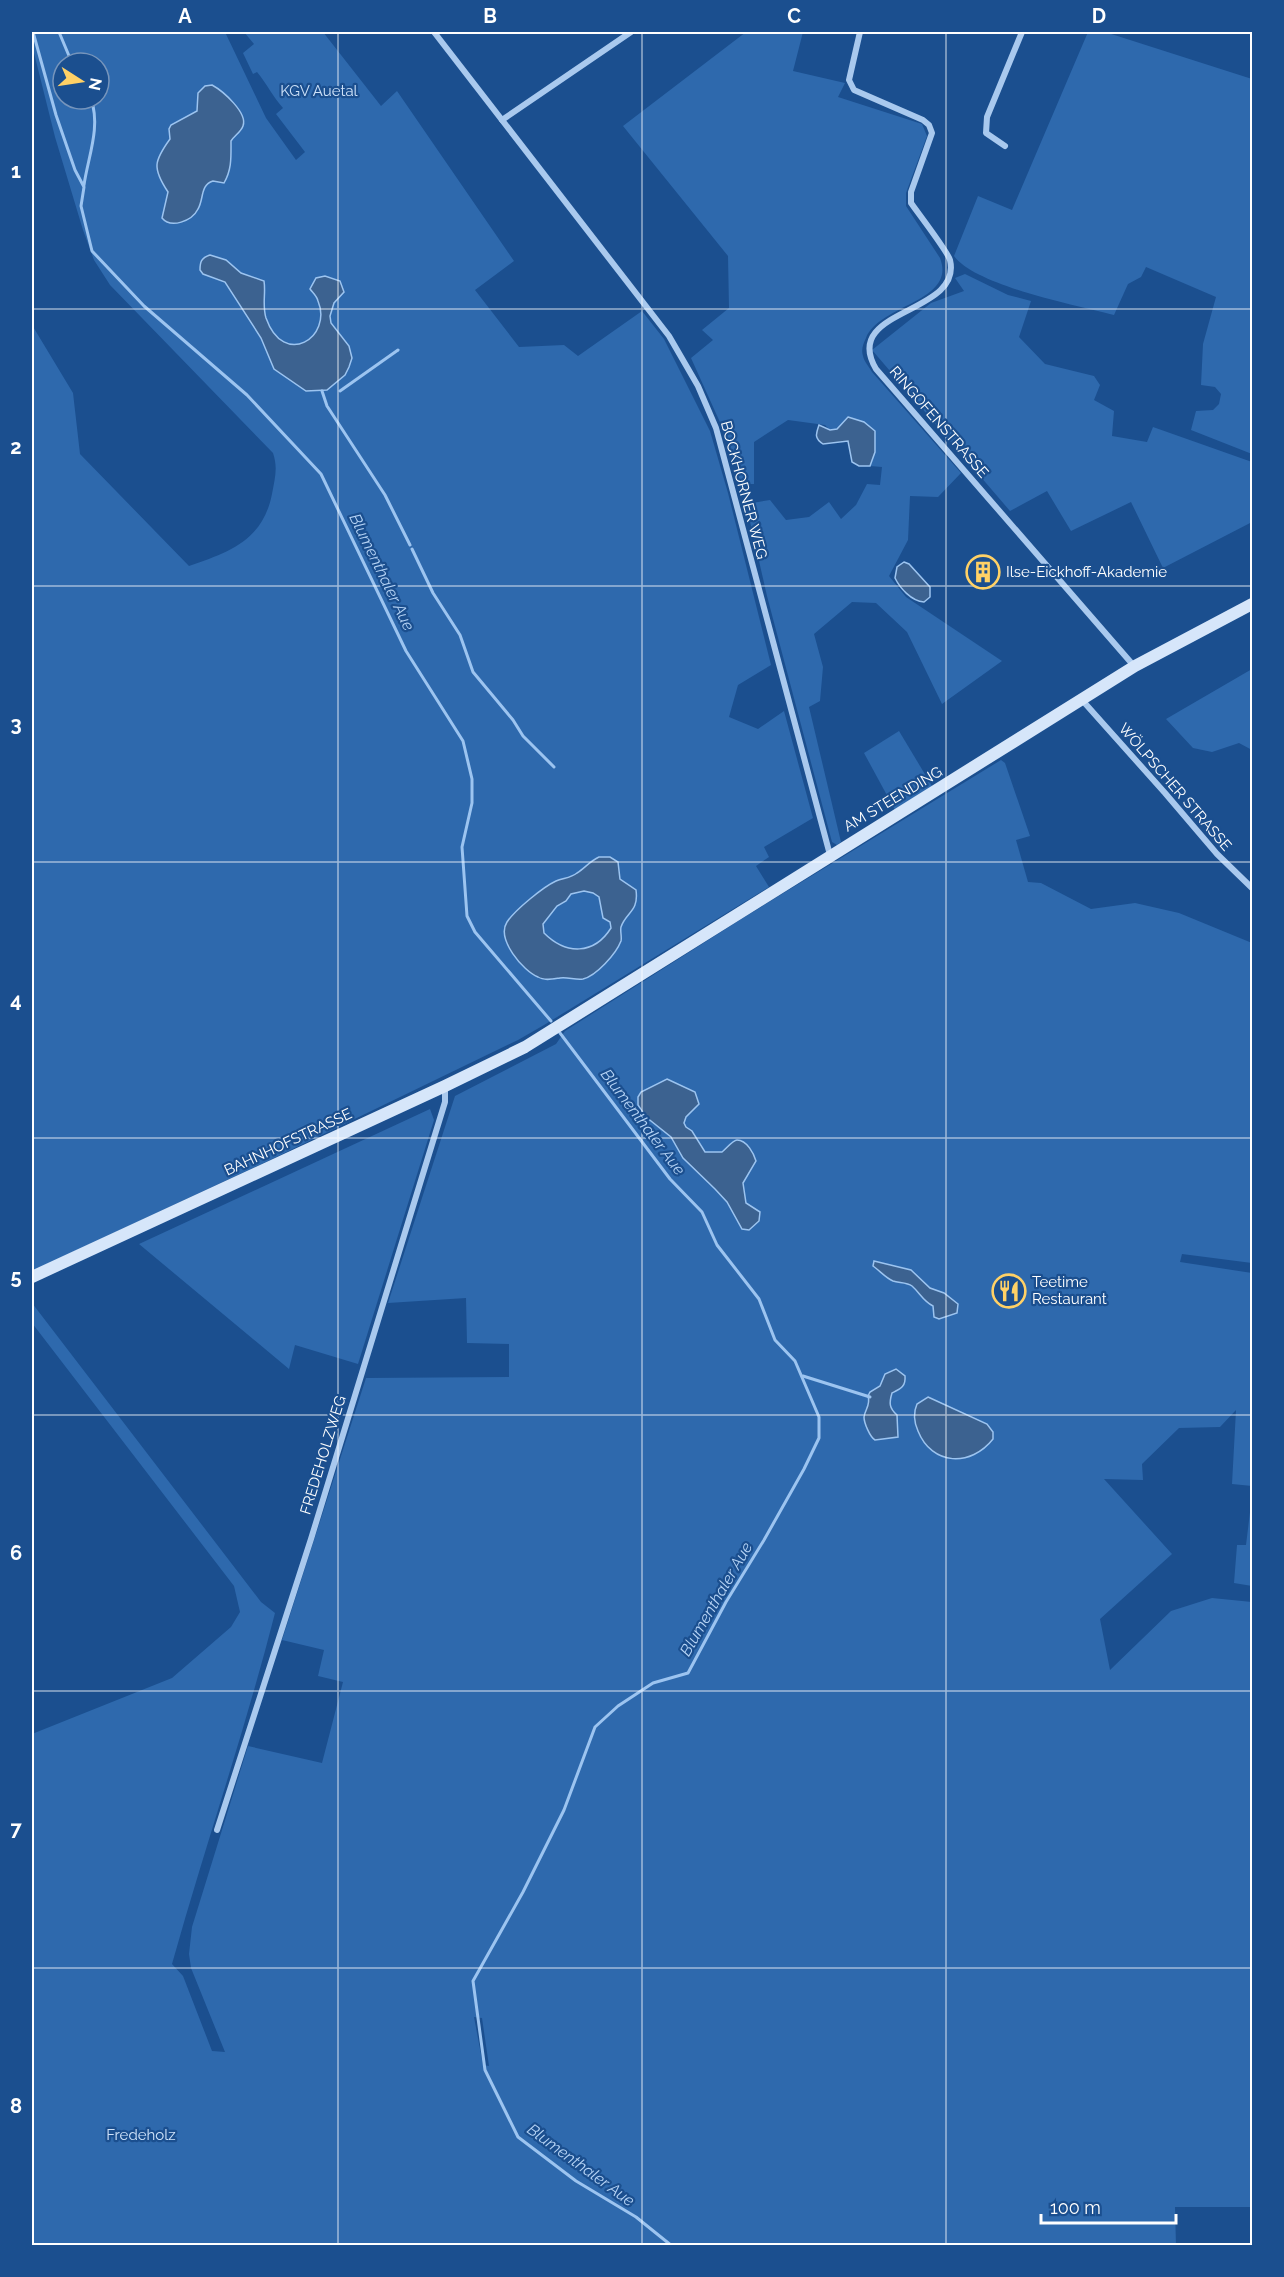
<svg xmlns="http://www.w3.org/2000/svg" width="1284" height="2277" font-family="Raleway,sans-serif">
  <rect width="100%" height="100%" fill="#1b4f8f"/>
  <g fill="#2e69ad" fill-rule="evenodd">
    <path d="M32,32H225L266,118L296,160L305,152L276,114L283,108C273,97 267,84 257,72L253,74L243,53L254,44L244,32H323L381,106L397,91L514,261L475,290L519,347L564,345L578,356L642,311L664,339L710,431L728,493L771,665L738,685L729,717L758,729L784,711L813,818L764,847L769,857L756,866L769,887L544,1025L518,1040L270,1160L32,1271V325L73,393L80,454L189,566C230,552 263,540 272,494C275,478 278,468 273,453L110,285L94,260L83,230L55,137L32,45ZM63,63H99V99H63Z"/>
    <path d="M746,32H803L793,71L845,83L838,97L922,124L927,136L906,193V206L940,258C957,302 880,304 866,338C863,344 861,350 863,356C864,361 869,367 872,372L961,473L938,497L910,496L908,540L889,576L906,597L1002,661L942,704L907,632L876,603L852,602L814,634L823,667L820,701L809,707L841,842L837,845L832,842L767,596L746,504L770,500L786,520L809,517L829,502L841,519L856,505L867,484L880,485L882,467L870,466L875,452V431L830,430L825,425L788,420L754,442V484H741L728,440L691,358L713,340L702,330L729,308L728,256L623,126Z"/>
    <path d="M1088,32H1105L1252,79V454L1191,430L1196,411L1213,410L1219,404L1221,394L1215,387L1201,385L1203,344L1216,297L1146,267L1141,277L1128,284L1114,315C1076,305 976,286 954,256L978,196L1012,210Z"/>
    <polygon points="965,274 1008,295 1031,301 1019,337 1045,364 1094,376 1100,385 1094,400 1114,411 1112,436 1147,442 1153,427 1252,462 1252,522 1163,568 1131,502 1071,531 1047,491 1010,511 872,350 931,303 964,291 955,278"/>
    <polygon points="1252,669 1252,750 1239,743 1212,752 1193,748 1166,719"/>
    <polygon points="899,731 932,786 895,810 864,753"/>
    <path d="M1001,760L1005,763L1030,836L1016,840L1028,882L1041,883L1091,909L1135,903L1179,913L1252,943V1263L1182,1254L1180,1262L1252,1273V1486L1232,1484L1236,1410L1220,1427L1179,1428L1142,1464L1143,1480L1104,1479L1172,1554L1100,1619L1110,1670L1171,1611L1212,1598L1252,1602V2207H1175L1176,2246L32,2245V1734L172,1678L231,1627L240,1612L234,1586L32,1323V1303L261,1602L275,1613C245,1731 205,1846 172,1964L183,1976L212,2051L225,2052L191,1968L189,1954L192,1927L248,1746L322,1763L343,1682L318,1676L324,1650L282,1640L366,1378L509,1377V1344L467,1343L466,1298L388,1303L455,1096L556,1044L565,1031L743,918ZM474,2017L482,2018L489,2066L483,2065Z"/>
    <polygon points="430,1109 434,1120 358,1364 295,1345 289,1369 139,1244"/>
    <polygon points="1252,1496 1252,1586 1234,1583 1237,1545 1246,1545"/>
  </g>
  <g fill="#3c6290" stroke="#9cc4f0" stroke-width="1.5" fill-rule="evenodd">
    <path d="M212,85C223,91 248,113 243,126C241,132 234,136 231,141C231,157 232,169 224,183L213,181C200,185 204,199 198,209C192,221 171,229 162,218L168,192C152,168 154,161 170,139L169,129L171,125L197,111L198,93L205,86Z"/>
    <path d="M210,255L226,260L241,273L264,281C266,293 262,305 266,318C284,369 333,337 318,301C317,296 313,293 310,289L316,278L325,276L340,281L344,292L334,303L330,316L331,323L349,346L352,358L349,367L345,375L327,390L306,391L274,369L261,338L225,282L203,274L200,270C200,262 201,258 210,255Z"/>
    <path d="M848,417L864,422L875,431V452L870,466H859L852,462L848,441L823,444C814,438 816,434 819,425L830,430L837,429Z"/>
    <path d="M904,562L909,564L930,587V597L924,602C911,601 900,588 895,578L897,567Z"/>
    <path d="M599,857H610L618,862L620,879L636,890C639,912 626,912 621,927C620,931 622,937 621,941C616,954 596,976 583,979C575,980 568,977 560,978C553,979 544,981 538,977C523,971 496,939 507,922C515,910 543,887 556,881C563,878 571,878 577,873C585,868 590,861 599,857ZM584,891L593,893L599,897L603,918L610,922L611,928C594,955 566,955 544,933L543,924L557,906L566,901L571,894Z"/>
    <path d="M667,1079L695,1092L699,1104L686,1117L684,1123L686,1127L692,1131L705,1152H722C726,1149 733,1140 737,1140C747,1140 754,1154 756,1161L743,1183L746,1203L760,1212L759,1221L749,1230L742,1229L727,1202L715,1189L683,1158L671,1137L646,1117L638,1105V1097L641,1092Z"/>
    <path d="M874,1261L911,1270L930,1288L944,1293L958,1304L957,1313L939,1319L934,1317L933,1306C923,1301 920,1293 912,1286C907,1282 899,1283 893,1281C886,1278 880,1271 873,1266Z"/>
    <path d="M896,1369L905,1376C906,1387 900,1389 892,1393C889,1403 889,1408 897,1415L898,1437L875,1440C870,1437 864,1423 864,1417C865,1409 871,1405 868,1396L870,1392L880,1386L885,1374Z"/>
    <path d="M928,1397L987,1424L993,1432V1439C971,1467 932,1466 918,1431C914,1422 913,1413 917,1404Z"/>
  </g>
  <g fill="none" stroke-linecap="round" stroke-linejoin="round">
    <g stroke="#9cc4f0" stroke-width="3">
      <polyline points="33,32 56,115 75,170 84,187 81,206 92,251 144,306 247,395 321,474 406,651 463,741 472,779 472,803 462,847 467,916 475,932 551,1021"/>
      <polyline points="59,32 72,63"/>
      <path d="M84,185C88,157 101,127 91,99"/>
      <polyline points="322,391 327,406 385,495 410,545"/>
      <polyline points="340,391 398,350"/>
      <polyline points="412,549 433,593 460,635 473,672 513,720 523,736 554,767"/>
      <polyline points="560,1033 670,1179 702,1212 717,1245 759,1299 775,1340 795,1361 819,1417 819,1438 804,1469 764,1540 726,1602 688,1673 653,1683 618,1706 595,1727 564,1810 523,1892 473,1981 485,2070 518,2137 576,2181 636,2217 672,2246"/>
      <polyline points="803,1376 870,1397"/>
    </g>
    <g stroke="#a9c9ee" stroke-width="6">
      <polyline points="434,32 669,336 698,386 716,428 830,855"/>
      <path d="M860,32L849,80L854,90L923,120L929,125L932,133L911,192V203C918,213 948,252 950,260C963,315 840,308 876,369L1134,666"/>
      <polyline points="502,120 631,32"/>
      <polyline points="1005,146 986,133 987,117 1022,32"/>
      <polyline points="1082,700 1165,793 1217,854 1252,888"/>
      <polyline points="217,1830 311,1539 445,1102 445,1086"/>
    </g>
    <polyline stroke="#d6e6fa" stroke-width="12" points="32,1277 445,1086 525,1047 1135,666 1252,604"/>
  </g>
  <path fill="none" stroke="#fff" stroke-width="1.5" stroke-opacity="0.55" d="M338,32V2246M642,32V2246M946,32V2246M32,309H1252M32,586H1252M32,862H1252M32,1138H1252M32,1415H1252M32,1691H1252M32,1968H1252"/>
  <defs>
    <g id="building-ring" transform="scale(1.725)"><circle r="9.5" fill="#1b4f8f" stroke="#ffd166" stroke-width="1.5"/><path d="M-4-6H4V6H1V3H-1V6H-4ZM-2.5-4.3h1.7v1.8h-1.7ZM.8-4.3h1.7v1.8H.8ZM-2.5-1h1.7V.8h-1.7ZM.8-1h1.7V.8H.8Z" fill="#ffd166"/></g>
    <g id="restaurant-ring" transform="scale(1.725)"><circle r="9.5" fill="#1b4f8f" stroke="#ffd166" stroke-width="1.5"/><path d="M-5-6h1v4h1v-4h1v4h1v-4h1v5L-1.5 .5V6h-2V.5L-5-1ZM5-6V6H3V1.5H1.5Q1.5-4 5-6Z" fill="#ffd166"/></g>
  </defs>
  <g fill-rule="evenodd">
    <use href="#building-ring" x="983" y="572"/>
    <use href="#restaurant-ring" x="1009" y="1291"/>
  </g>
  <g text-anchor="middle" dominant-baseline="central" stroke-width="4.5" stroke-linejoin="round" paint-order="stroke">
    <g font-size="15" fill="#cfe3fa" stroke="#1b4f8f">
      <text x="319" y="91">KGV Auetal</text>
      <text x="141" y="2135">Fredeholz</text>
    </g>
    <g font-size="15" fill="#fff" stroke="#1b4f8f">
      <text transform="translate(939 422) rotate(49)">RINGOFENSTRASSE</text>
      <text transform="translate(744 490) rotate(75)">BOCKHORNER WEG</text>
      <text transform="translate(1175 787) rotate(49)">WÖLPSCHER STRASSE</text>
      <text transform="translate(893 799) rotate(-31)">AM STEENDING</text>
      <text transform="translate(288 1142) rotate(-25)">BAHNHOFSTRASSE</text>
      <text transform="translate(323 1455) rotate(-73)">FREDEHOLZWEG</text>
    </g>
    <g font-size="15" fill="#fff" stroke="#1b4f8f" text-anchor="start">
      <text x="1006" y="572">Ilse-Eickhoff-Akademie</text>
      <text x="1032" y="1282">Teetime<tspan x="1032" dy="17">Restaurant</tspan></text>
    </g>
    <g font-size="16" font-style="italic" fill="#b5d3f5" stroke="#1b4f8f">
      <text transform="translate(382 572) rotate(64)">Blumenthaler Aue</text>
      <text transform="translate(643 1122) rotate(53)">Blumenthaler Aue</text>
      <text transform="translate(716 1599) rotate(-60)">Blumenthaler Aue</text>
      <text transform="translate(581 2165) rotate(36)">Blumenthaler Aue</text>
    </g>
  </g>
  <rect width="1284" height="2277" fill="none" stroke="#1b4f8f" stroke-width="66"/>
  <g transform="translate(81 81) rotate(102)"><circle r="28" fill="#1b4f8f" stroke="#7695bc" stroke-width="1.5"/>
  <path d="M0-4.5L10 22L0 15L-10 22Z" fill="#ffd166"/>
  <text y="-9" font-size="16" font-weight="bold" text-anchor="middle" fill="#ffffff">N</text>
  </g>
  <path d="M1041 2214v9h135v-9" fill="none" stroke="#ffffff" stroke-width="3"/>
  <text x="1050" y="2214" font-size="18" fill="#ffffff" stroke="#1b4f8f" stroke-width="4.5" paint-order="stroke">100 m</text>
  <rect x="33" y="33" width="1218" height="2211" fill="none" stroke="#fff" stroke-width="2"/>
  <g font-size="20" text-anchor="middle" font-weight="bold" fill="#fff">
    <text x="185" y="23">A</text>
    <text x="490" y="23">B</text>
    <text x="794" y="23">C</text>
    <text x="1099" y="23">D</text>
    <text x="16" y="178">1</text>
    <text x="16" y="454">2</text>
    <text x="16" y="731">3</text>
    <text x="16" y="1007">4</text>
    <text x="16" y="1284">5</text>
    <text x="16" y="1560">6</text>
    <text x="16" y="1836">7</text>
    <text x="16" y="2113">8</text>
  </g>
</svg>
